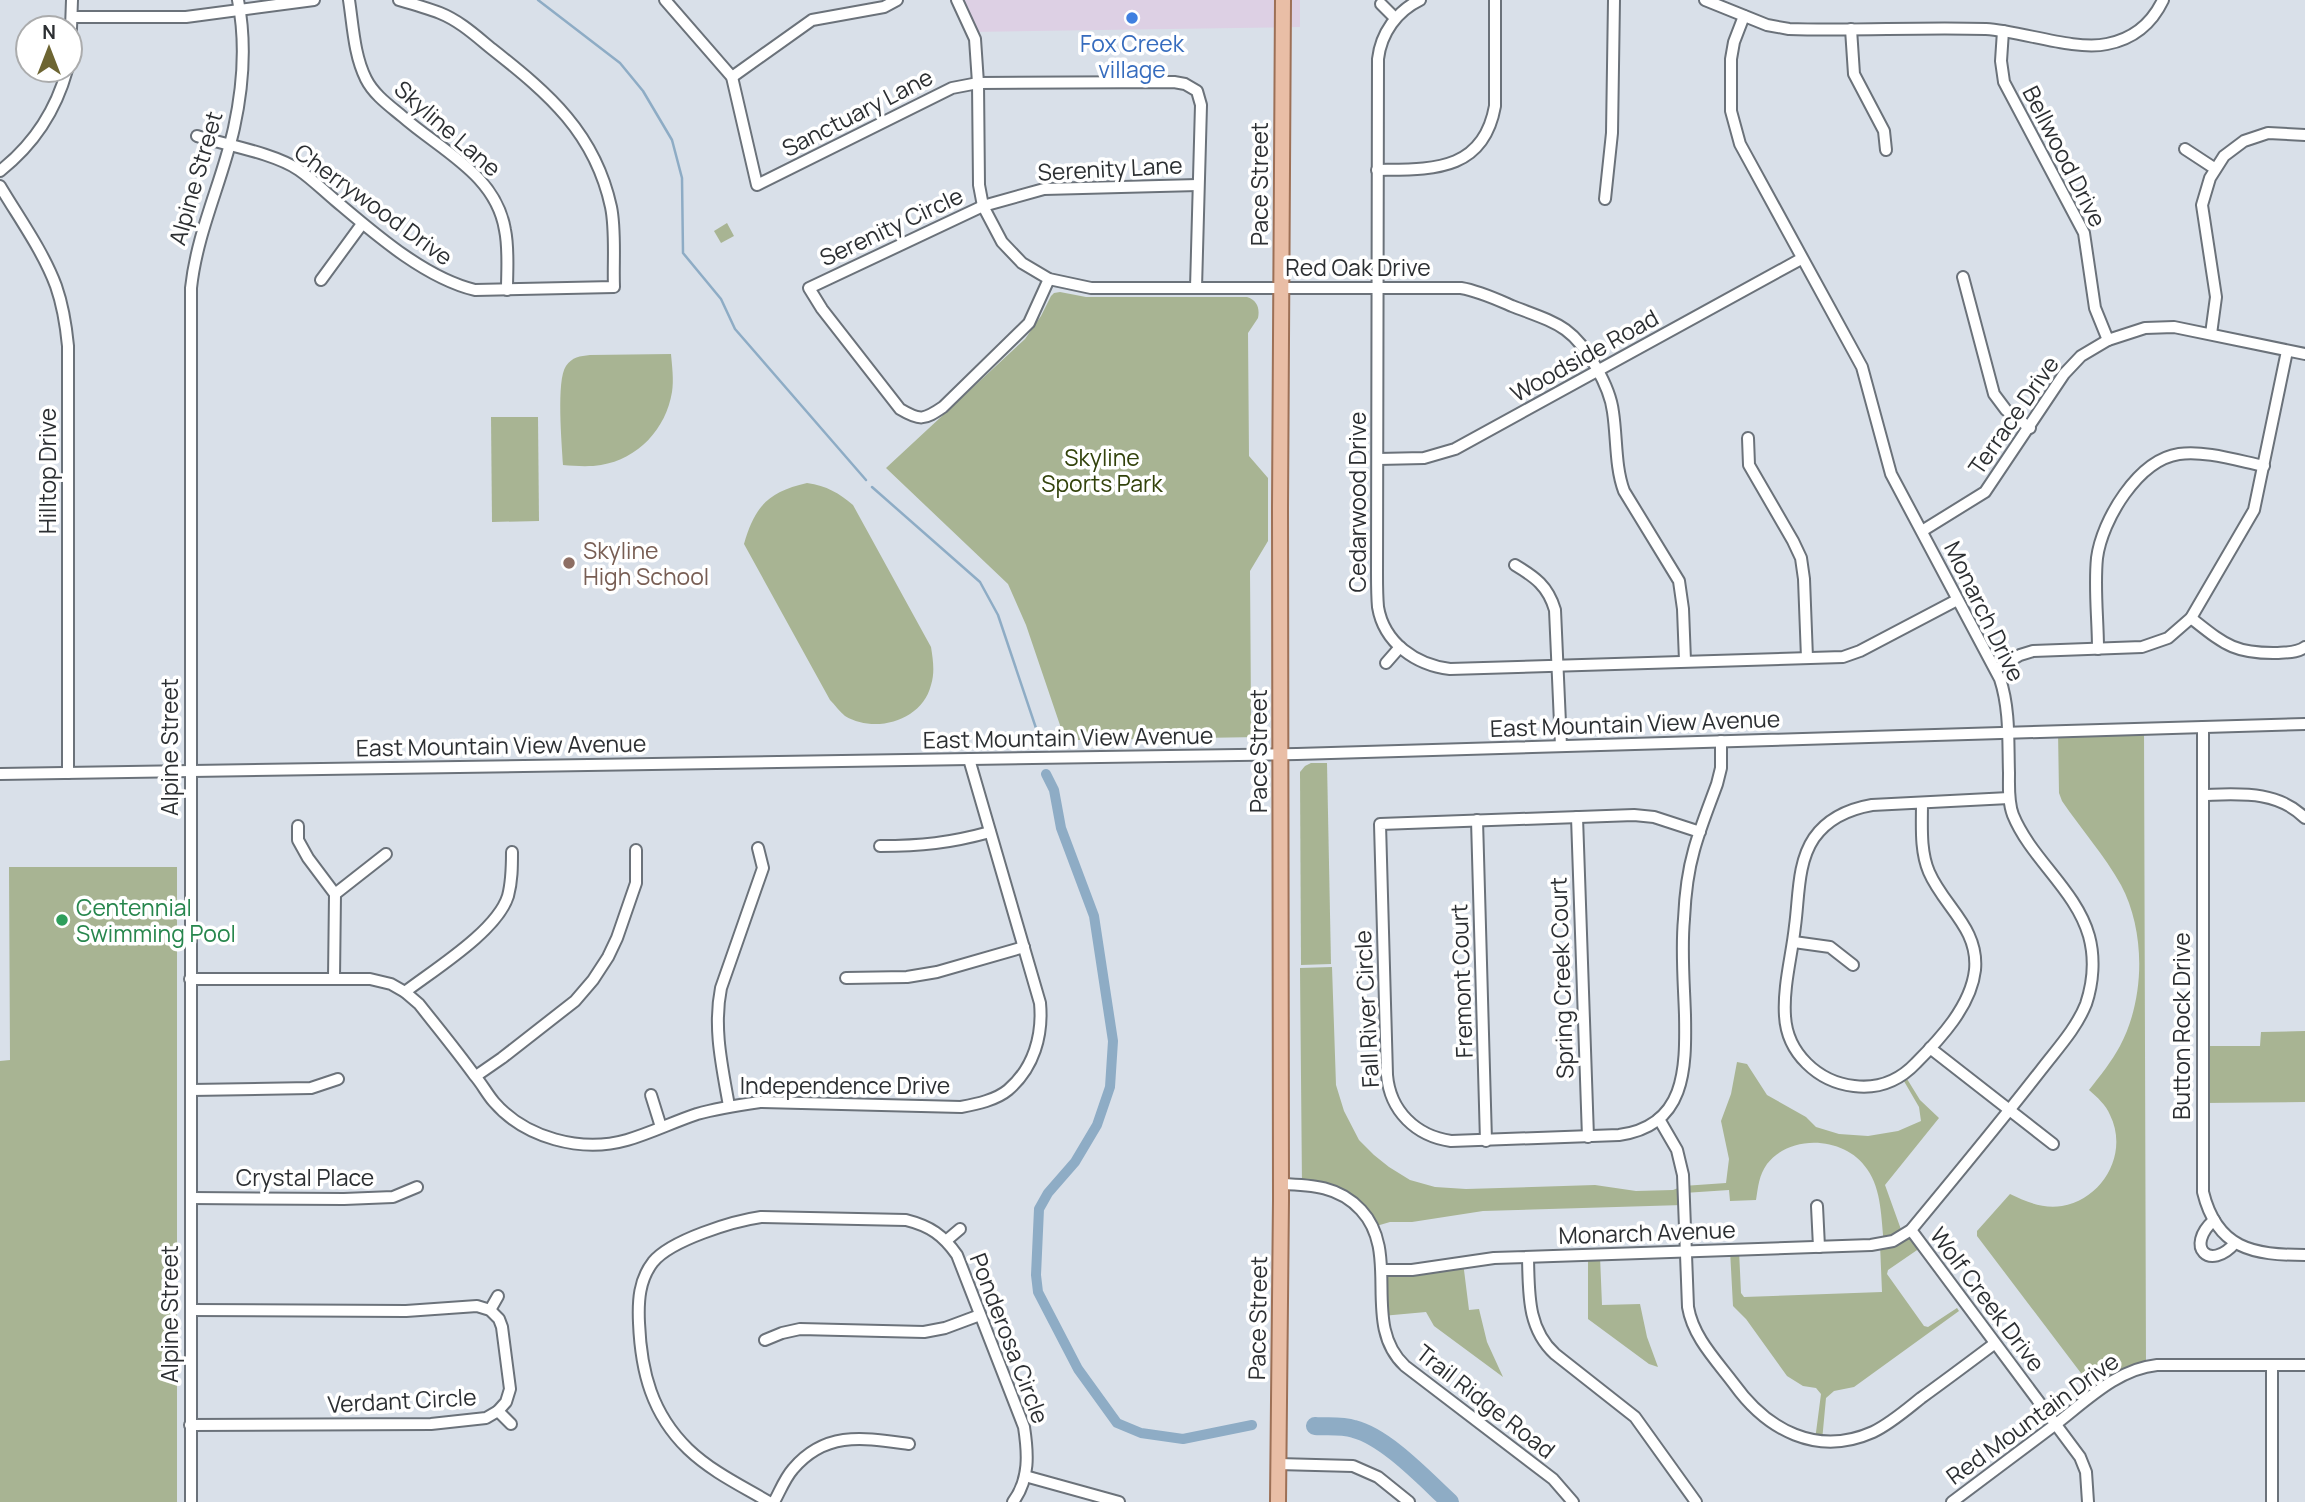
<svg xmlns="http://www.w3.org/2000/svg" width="2305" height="1502" font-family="Manrope,sans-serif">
  <rect width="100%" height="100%" fill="#d9e0e9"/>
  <polygon fill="#ddd0e4" points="957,0 1300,0 1300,27 971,32"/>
  <g fill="#a8b493">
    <polygon points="727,223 734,236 721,243 714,231"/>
    <path d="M1060,292L1086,297H1247C1257,300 1260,308 1258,318L1248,333L1249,456L1268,478V541L1250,571L1251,714L1260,729L1259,737L1078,740L1062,731L1026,625L1008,584L886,468L1025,339L1041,316L1051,296L1054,293Z"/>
    <path d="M671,354C672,366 674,380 672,392C666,429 638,459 601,465C589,467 575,466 563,465C562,445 556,380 566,366C572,357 580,356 590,355Z"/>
    <polygon points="491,417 538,417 539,521 492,522"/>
    <path d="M807,483C827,486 839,493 853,505L931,647C933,660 935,672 931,685C922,721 875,734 845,716C840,712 835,705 830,700L744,544C755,506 768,492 807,483Z"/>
    <path d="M2144,729L2146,1366L2096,1393L1977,1236V1231L2010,1194C2027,1202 2043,1209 2062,1206C2103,1199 2129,1153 2110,1115C2106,1105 2097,1097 2089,1090C2100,1076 2112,1061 2120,1046C2145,999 2146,932 2121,885C2105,856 2081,829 2062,801L2059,793L2058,731Z"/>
    <polygon points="1311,763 1327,763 1331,964 1301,965 1300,772 1305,766"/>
    <polygon points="9,867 177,867 177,1502 0,1502 0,1061 10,1060"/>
    <path d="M1332,967L1336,1085L1344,1111L1359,1140L1374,1155L1389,1167L1410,1180L1435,1187L1466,1189L1595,1185L1636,1191L1673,1190L1683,1186L1726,1183L1729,1159L1721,1121L1731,1094L1737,1062L1747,1064L1767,1095L1806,1117L1816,1127L1839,1134L1868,1136L1898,1131L1921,1121L1919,1107L1901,1076L1904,1074L1920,1100L1939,1118L1885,1185L1903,1235L1911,1230L1923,1246L1888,1270L1887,1274L1924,1326L1928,1327L1957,1308L1959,1311L1854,1387L1834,1391L1826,1398L1822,1441L1815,1440L1821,1394L1816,1388L1803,1386L1787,1376L1746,1319L1733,1306L1730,1250H1739L1741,1293L1744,1297L1882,1292L1880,1244L1884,1243C1881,1219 1882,1190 1867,1169C1846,1137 1791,1133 1767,1164C1759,1175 1758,1187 1756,1200L1730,1201L1729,1190L1684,1193L1683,1205L1483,1211L1412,1222H1390L1373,1227L1350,1200L1302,1185L1300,968Z"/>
    <polygon points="2305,1031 2305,1102 2202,1103 2202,1046 2260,1046 2261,1032"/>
    <polygon points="1588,1256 1600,1256 1602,1305 1640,1304 1647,1337 1658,1367 1649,1364 1588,1319"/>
    <polygon points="1463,1262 1469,1310 1479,1309 1487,1342 1503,1377 1434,1326 1426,1312 1382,1316 1382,1270"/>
  </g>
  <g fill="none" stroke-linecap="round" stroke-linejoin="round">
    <g stroke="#8eacc5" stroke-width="2.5">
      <polyline points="538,0 620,63 643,91 672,140 682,178 683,253 721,299 735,329 866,480"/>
      <polyline points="872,487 980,582 998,615 1040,740"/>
    </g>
    <polyline stroke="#8eacc5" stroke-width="10" points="1046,774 1054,790 1061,828 1094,916 1113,1041 1110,1087 1097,1125 1075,1162 1048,1193 1039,1209 1036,1275 1038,1292 1078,1369 1117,1423 1141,1433 1183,1439 1252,1425"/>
    <path stroke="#8eacc5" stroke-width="18" d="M1315,1426C1328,1427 1341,1425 1354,1429C1386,1437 1425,1479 1450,1502"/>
    <g stroke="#6b727a" stroke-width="14">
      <g id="minor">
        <path d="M349,0C353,26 354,55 366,79C374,95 390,106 403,117C442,151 496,175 505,230C509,249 507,270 507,290"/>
        <polyline points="665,0 732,77 757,185 952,88 978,83 1174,82 1185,84 1197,91 1201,105 1196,288"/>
        <path d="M957,0L975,39L978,83L979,185L983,206L1002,242L1022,263L1049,279L1091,288H1461C1479,291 1496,299 1512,306C1556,323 1572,325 1596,367C1604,381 1611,395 1613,412C1617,438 1615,467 1624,491L1679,581L1683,609L1685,661"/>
        <path d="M1420,0C1397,11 1381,33 1378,59L1377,573C1377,584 1377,596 1378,607C1384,643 1416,665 1450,669L1843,657L1860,651L1957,600"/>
        <path d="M1705,0L1767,25L1789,29C1854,31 1920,27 1986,29C2021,31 2075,51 2107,44C2133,39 2152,23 2163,0"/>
        <polyline points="1381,4 1395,18"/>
        <polyline points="72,17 186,17 314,0"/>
        <polyline points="1851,29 1854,74 1884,131 1886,150"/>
        <polyline points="2003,31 2001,61 2004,82 2084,233 2095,308 2108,340"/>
        <polyline points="70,57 72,0"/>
        <polyline points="732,77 812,20 884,7 897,0"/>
        <path d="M197,136C226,145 274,153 299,170C312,179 324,191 336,201C375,234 425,278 475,290L614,287C613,263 616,231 611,207C595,133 549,94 492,49C476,36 460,21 440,13C427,8 413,4 399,0"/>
        <polyline points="2185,149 2214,168"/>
        <path d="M1377,170C1430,169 1483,173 1495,106V0"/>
        <path d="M0,171C33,145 56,110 67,70"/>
        <path d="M0,186C19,218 43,251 56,286C63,306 66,325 68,346V773"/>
        <polyline points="1605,199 1612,133 1614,0"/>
        <polyline points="1963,277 1994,394 2006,410 2030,428"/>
        <path d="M1049,279L1029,323L943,407C924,420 920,421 900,409L822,309L809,288L983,206L1044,189L1198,185"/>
        <polyline points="321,280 362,224"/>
        <polyline points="2211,334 2216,297 2202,205 2210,178 2224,156 2244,141 2268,133 2305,135"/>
        <polyline points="1748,438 1749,465 1793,541 1801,558 1804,579 1807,658"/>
        <polyline points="1378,459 1424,458 1455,449 1801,259"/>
        <polyline points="1922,531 1985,492 2064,374 2081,356 2108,340 2145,328 2174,327 2305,354"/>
        <path d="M1515,565C1535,577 1548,586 1555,610L1561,746"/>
        <path d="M2191,618C2224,644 2234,654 2278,653C2288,652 2297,653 2305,647"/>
        <path d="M2098,649C2098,619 2094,588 2097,558C2102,520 2138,460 2179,454C2204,450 2239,461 2264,466"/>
        <polyline points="1386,663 1400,647"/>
        <polyline points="1996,669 2020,655 2033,651 2142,647 2168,638 2191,618 2254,510 2287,351"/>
        <path d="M2203,727V1192C2217,1249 2253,1255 2305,1255"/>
        <polyline points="0,774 1297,754 2305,724"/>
        <path d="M2203,795C2240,794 2277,790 2305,818"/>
        <path d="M1922,803C1922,826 1920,851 1929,872C1944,907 1979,928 1975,970C1971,1006 1940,1039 1916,1063C1899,1081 1878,1089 1854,1086C1818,1082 1787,1053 1785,1016C1783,986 1792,955 1795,926C1799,898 1797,863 1814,838C1828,818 1849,809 1872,805L2009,798"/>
        <polyline points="1577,817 1588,1137"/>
        <polyline points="1477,820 1486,1141"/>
        <polyline points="298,826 298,840 308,858 335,894 334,978"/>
        <path d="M1700,832L1654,817L1634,815L1380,824L1387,1075C1390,1111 1416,1136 1451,1141L1619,1135C1686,1126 1686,1069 1685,1015C1684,983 1681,951 1684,919C1685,896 1688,871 1694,850C1700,828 1709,806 1717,784L1721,768V741"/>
        <path d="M880,846C921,846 950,843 990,832"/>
        <polyline points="335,894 386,854"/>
        <polyline points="1794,942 1830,947 1853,965"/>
        <polyline points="846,978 907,977 937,972 1024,947"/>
        <path d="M190,979H370L391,984L405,992L419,1004C438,1028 457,1051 475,1076C482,1084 487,1094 494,1102C525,1138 581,1153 627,1140C651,1133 673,1122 697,1114C718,1108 739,1105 760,1102L961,1107C977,1104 996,1100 1008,1090C1034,1068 1043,1035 1040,1003L969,759"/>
        <path d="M405,992C435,969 497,931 508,896C512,881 512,867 512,852"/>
        <polyline points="1930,1048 2053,1144"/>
        <polyline points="476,1076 502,1058 575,1001 593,980 608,957 617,938 636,883 636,850"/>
        <polyline points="191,1090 311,1088 338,1079"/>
        <polyline points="651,1095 661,1127"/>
        <path d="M729,1106C722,1066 713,1028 721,988L763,868L758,848"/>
        <path d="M1659,1119L1677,1150L1683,1175L1688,1307C1693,1337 1716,1360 1734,1384C1767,1430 1817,1457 1873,1432C1890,1424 1906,1410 1921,1398C1946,1380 1970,1362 1994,1344"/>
        <path d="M1281,1184C1312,1185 1339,1186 1361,1210C1402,1254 1360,1324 1405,1366L1553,1479L1573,1502"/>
        <polyline points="191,1198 344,1199 393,1197 417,1187"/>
        <polyline points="1817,1206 1819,1247"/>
        <path d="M2214,1220C2184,1247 2210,1272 2235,1243"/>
        <polyline points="1911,1230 2080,1457 2086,1472 2088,1502"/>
        <polyline points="947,1240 960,1229"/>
        <path d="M1528,1258C1529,1293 1527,1328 1555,1354L1635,1417L1696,1502"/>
        <path d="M1382,1270H1412L1494,1258L1871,1245L1893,1241L1911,1230C1955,1177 1999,1124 2041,1070C2057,1049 2076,1029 2086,1004C2093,983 2095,958 2089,936C2076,890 2031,859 2013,815C2008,802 2009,787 2009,773C2008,742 2010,709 2000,679L1891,474L1862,367L1740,144L1731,111V59L1734,42L1744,16"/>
        <polyline points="490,1310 498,1296"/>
        <polyline points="765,1340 782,1333 800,1329 924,1332 945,1328 980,1315"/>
        <polyline points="2272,1365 2272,1502"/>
        <polyline points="498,1411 511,1424"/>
        <polyline points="190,1425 431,1424 486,1418 498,1411 506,1402 510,1389 502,1327 499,1319 490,1310 477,1306 406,1311 191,1310"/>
        <polyline points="1278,1464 1353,1466 1378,1477 1409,1502"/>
        <polyline points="1025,1476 1119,1502"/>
        <path d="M191,1502V288C197,232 222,182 234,128C243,87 246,41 238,0"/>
        <path d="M769,1502C742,1486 712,1472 688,1449C652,1414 641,1372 639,1323C638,1301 639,1280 653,1262C671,1240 733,1221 761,1217L906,1220C930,1226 943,1235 957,1255L1024,1427C1028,1453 1030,1479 1013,1502"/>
        <path d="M774,1502C780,1491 785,1478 793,1469C826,1430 865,1438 909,1444"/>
        <path d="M1952,1502C1985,1477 2019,1452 2052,1427C2084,1403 2116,1369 2157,1365H2305"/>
      </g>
    </g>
    <g stroke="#9d7056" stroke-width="18">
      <polyline id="major" points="1278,1502 1281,1200 1280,508 1283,0"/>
    </g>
    <use href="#minor" stroke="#fff" stroke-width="10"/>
    <use href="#major" stroke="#e9bea6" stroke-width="14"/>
  </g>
  <circle fill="#3f7fe0" stroke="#fff" stroke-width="2.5" cx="1132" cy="18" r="7"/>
  <circle fill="#8d6e63" stroke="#fff" stroke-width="2.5" cx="569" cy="563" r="7"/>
  <circle fill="#2e9e5b" stroke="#fff" stroke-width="2.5" cx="62" cy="920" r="7"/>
  <g text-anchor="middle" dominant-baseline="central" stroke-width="7" stroke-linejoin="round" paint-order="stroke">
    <g font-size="23" fill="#366cbe" stroke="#fff">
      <text x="1132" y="43">Fox Creek<tspan x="1132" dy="26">village</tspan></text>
    </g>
    <g font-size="23" fill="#2c2f32" stroke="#fff">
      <text transform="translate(857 112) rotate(-27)">Sanctuary Lane</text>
      <text transform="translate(448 128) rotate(41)">Skyline Lane</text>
      <text transform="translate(2065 156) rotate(63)">Bellwood Drive</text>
      <text transform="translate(1110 168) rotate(-3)">Serenity Lane</text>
      <text transform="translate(195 178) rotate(-74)">Alpine Street</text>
      <text transform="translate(1259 184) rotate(-90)">Pace Street</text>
      <text transform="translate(374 204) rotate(36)">Cherrywood Drive</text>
      <text transform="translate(891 226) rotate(-25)">Serenity Circle</text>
      <text x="1358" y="267">Red Oak Drive</text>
      <text transform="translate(1584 355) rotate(-29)">Woodside Road</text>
      <text transform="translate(2013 415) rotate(-55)">Terrace Drive</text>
      <text transform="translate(47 471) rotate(-90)">Hilltop Drive</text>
      <text transform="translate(1357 502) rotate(-90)">Cedarwood Drive</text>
      <text transform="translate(1985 611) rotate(64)">Monarch Drive</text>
      <text transform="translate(1635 723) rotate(-2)">East Mountain View Avenue</text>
      <text transform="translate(1068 737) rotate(-1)">East Mountain View Avenue</text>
      <text transform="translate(501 745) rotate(-1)">East Mountain View Avenue</text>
      <text transform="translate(169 747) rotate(-90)">Alpine Street</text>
      <text transform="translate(1258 751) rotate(-90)">Pace Street</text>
      <text transform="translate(1561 978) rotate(-92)">Spring Creek Court</text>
      <text transform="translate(1461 981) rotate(-92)">Fremont Court</text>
      <text transform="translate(1366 1009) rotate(-93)">Fall River Circle</text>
      <text transform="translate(2181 1026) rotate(-90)">Button Rock Drive</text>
      <text x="845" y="1085">Independence Drive</text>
      <text x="305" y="1177">Crystal Place</text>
      <text transform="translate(1647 1232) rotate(-2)">Monarch Avenue</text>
      <text transform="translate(1988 1299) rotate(53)">Wolf Creek Drive</text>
      <text transform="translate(169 1314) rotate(-90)">Alpine Street</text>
      <text transform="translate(1257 1318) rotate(-89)">Pace Street</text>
      <text transform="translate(1010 1338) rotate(69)">Ponderosa Circle</text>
      <text transform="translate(402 1400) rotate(-3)">Verdant Circle</text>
      <text transform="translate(1486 1401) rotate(38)">Trail Ridge Road</text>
      <text transform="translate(2032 1418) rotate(-36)">Red Mountain Drive</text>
    </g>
    <g font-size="23" fill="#32420b" stroke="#fff">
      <text x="1102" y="457">Skyline<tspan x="1102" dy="26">Sports Park</tspan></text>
    </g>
    <g font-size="23" fill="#785e54" stroke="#fff" text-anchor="start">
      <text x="583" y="550">Skyline<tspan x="583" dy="26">High School</tspan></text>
    </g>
    <g font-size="23" fill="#27864d" stroke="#fff" text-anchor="start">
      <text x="76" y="907">Centennial<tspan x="76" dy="26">Swimming Pool</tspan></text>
    </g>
  </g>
  <g transform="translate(49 49)"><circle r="33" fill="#ffffff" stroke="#abacad" stroke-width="2"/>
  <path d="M0-5L12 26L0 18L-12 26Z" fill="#6d6532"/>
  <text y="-10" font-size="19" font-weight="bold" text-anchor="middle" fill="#2c2f32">N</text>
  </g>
</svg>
